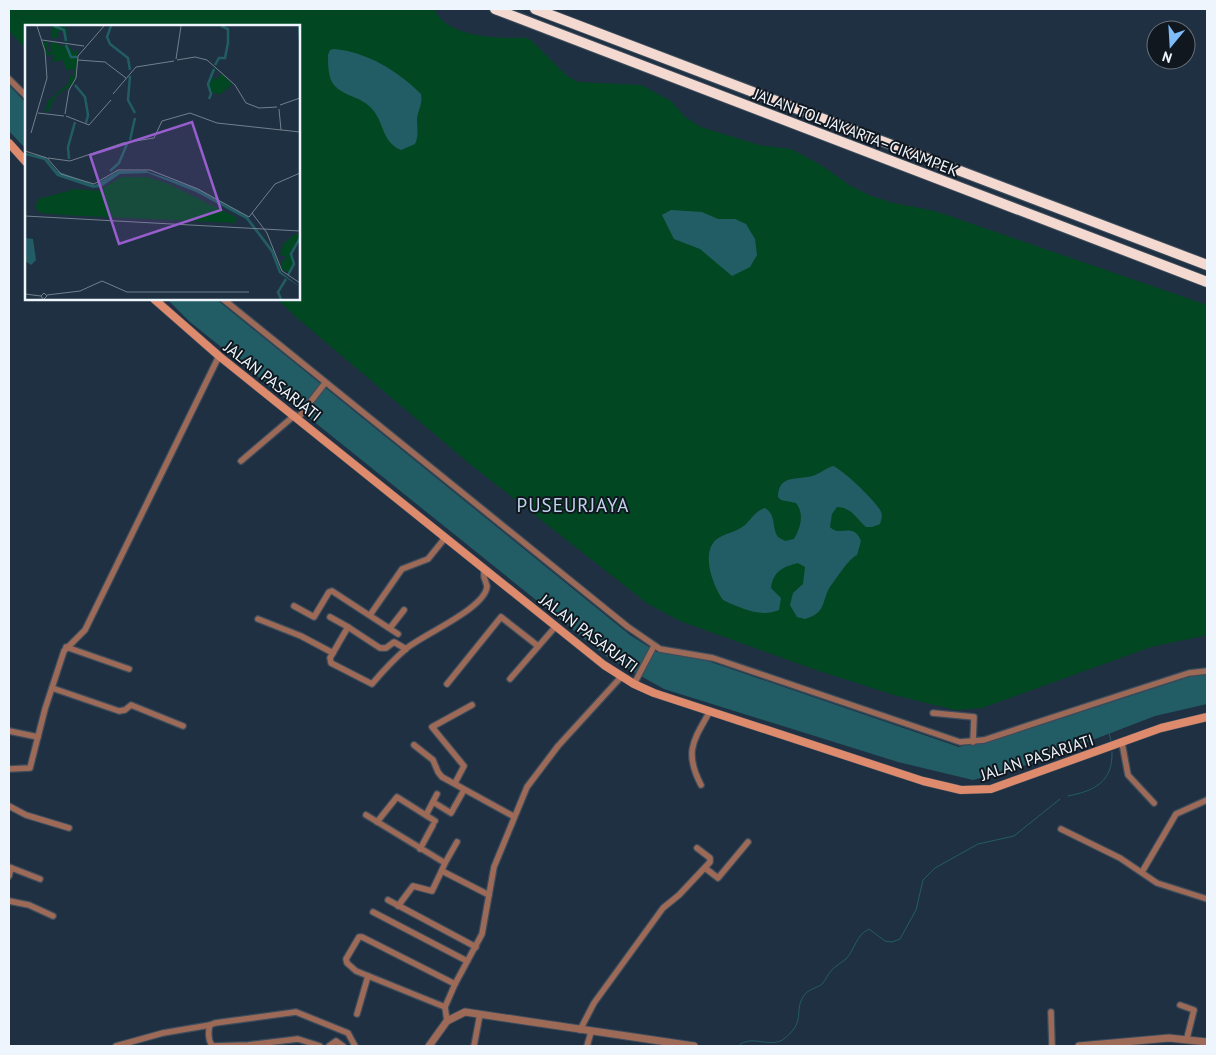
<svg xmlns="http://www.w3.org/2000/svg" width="1216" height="1055" font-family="'PT Sans',sans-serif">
  <rect width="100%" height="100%" fill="#1f3042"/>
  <path fill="#014822" d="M9,9H434C448,39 499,38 527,38L532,41L567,76L578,82L641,85L671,101L685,117L701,127L759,145L791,149L821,165L849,185L871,196L893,203L935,211L1207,305V635L1151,647L982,708L955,710L894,695L813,669L680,621L648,604L470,464L297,318L277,299H299V26H26V49L9,31Z"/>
  <g fill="#225d65">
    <path d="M334,49C367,52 398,71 421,94C423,105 418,109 417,119C417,129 419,135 415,144L401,150C382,142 385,125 373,110C362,96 344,97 334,85C328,78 328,64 328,55L330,50Z"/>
    <polygon points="9,85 26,103 26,149 9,131"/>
    <polygon points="671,210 702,212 718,219 735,219 746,224 755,239 757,255 750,267 732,276 700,249 674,239 662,215"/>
    <polygon points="167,299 216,299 630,635 657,652 702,659 959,747 1032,728 1201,673 1207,673 1207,704 1155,716 1030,764 973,780 898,762 664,689 607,657 190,322"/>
    <path d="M833,466C842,469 879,504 881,512C883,516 881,520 880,524L872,527H866C857,519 851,507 837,507L832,514L830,527C840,538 853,521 861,541L857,555C849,558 836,579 830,587C824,595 825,608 816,614C813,616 808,618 805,619L797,617L790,605L793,593L803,584L805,567L798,563C782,567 773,572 771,588L781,598L779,610C761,618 740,608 723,600C713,586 700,552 717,539C725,533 737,532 745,525C752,519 755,511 765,508C777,516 771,526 778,537L785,541L794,539C800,529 805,514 796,503L781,500L778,497C778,473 800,481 815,475C821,473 826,468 833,466Z"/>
  </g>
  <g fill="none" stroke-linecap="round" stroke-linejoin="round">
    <g stroke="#225d65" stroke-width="1">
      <polyline points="1109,733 1111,741"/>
      <path d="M1068,796C1094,791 1113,782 1112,752"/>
      <path d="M738,1046C752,1033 771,1050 785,1038C806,1021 794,1011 803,997C807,989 816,989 822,984C826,980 827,975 831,971C835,966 841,963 846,959C856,948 855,936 869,929L885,941L892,942L900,939L916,910L923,880L935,868L978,844L1014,836L1060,799"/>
    </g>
    <g stroke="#3c4c5c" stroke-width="8">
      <g id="minor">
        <polyline points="9,79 26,96"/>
        <polyline points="223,299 628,627 660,649 713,658 960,742 984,740 1130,692 1189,673 1207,671"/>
        <polyline points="298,418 325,383"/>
        <polyline points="241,461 295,415"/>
        <polyline points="294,606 314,617 329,592 332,591 398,634"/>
        <polyline points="370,615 402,569 428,559 445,538"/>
        <path d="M330,617L348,627L330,658L331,663L372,684C383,671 394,659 407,648C424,634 486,608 487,586L484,577V568"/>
        <polyline points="258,619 301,636 333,653"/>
        <polyline points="348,627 380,648 386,648 394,642 406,649"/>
        <polyline points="390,628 404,610"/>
        <polyline points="66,647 129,669"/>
        <polyline points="510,679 556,626"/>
        <polyline points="447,684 501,617 538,646"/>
        <polyline points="634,684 654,646"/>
        <polyline points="52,688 119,711 125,710 131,705 183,726"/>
        <polyline points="933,713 974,717 973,742"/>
        <polyline points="9,731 38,737"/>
        <polyline points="1122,743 1128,775 1154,803"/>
        <polyline points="414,745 433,760 438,772 442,777 513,816"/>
        <polyline points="9,769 30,768 45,709 64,651 85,630 219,356"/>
        <polyline points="455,783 464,766 432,727 472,705"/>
        <path d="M701,785C684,752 693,741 710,711"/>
        <polyline points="433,802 451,813 464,790"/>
        <polyline points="9,806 26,815 69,828"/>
        <polyline points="366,815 445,863 442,870 444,872 489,895"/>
        <polyline points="426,815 437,794"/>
        <polyline points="377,822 397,797 435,821"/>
        <polyline points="1061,829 1120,858 1157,883 1207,899"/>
        <polyline points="420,849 433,825"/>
        <polyline points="445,863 457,842"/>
        <polyline points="9,867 40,879"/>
        <polyline points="705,868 718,878 748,842"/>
        <polyline points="1142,872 1176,814 1207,800"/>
        <polyline points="9,876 11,868"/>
        <polyline points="388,900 476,947"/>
        <polyline points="9,901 29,905 53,916"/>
        <polyline points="398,906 413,886 432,891 442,870"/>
        <polyline points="373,912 467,961"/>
        <polyline points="1180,1005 1194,1010 1187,1038"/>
        <polyline points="445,1007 356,971 347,963 346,959 359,937 362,937 455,984"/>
        <polyline points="1051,1012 1052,1046"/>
        <polyline points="357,1014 368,976"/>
        <polyline points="447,1021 445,1007 455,984 482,934 494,867 527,787 558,746 621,677"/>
        <polyline points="580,1030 594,1003 663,908 679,895 710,862 710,858 697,848"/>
        <polyline points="116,1046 163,1033 210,1025"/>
        <path d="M320,1046L298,1039L248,1045L213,1046C208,1042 208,1031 210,1025L215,1023L296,1012L348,1033L355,1046"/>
        <polyline points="329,1046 336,1041 343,1046"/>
        <polyline points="474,1046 480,1014"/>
        <polyline points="587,1046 591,1032"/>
      </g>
    </g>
    <g stroke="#3c4c5c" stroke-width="9">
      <g id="tertiary">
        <polyline points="429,1046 447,1021 465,1012 694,1046"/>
        <polyline points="1079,1046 1169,1038 1207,1042"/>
      </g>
    </g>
    <g stroke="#3c4c5c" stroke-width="9">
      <g id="secondary">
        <polyline points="9,143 26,162"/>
        <polyline points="154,299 219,356 604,665 634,684 654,693 923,781 961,790 991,789 1161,728 1207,717"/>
      </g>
    </g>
    <g stroke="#3c4c5c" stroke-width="12">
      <g id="motorway">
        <polyline points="495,9 1207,282"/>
        <polyline points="535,9 1207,265"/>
      </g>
    </g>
    <use href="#minor" stroke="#9e6a58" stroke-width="5.5"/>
    <use href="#tertiary" stroke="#9e6a58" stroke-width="7"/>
    <use href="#secondary" stroke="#dd8a6d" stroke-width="8"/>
    <use href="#motorway" stroke="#f4d9d0" stroke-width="10"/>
  </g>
  <g text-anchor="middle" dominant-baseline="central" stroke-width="4" stroke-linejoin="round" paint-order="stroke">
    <g font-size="16" fill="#eff5fd" stroke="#10171f">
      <text transform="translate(856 132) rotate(21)">JALAN TOL JAKARTA–CIKAMPEK</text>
      <text transform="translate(273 381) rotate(38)">JALAN PASARJATI</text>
      <text transform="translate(589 633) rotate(37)">JALAN PASARJATI</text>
      <text transform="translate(1037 757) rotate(-18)">JALAN PASARJATI</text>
    </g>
    <g font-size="19" letter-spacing="1" fill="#bfd4eb" stroke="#10171f">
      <text x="573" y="505">PUSEURJAYA</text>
    </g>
  </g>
  <g transform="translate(25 25)">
    <rect width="275" height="275" fill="#1f3042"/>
    <path d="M26,1H39L42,5L41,23L44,21L49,28L51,24L53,29L49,58L31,71L23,87H20L23,76L45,57V51L49,52L48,44L41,45L38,35L23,38L29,36L28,29L22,31L18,15L23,18V27L28,26L25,23L26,16L39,22L40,19L38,6L32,7V13H26ZM189,42L191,44L187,52L190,55L197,49L207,59L196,69L187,68L184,64ZM96,152H122L144,159L212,193L210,198L37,190L16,188L10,183L13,174L50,164L74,166ZM270,209H275V213L265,228L269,238L265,247L257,245L256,238L262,232L255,230L258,219Z" fill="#014822"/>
    <path d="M0,128L20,132L32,146L70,160L93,146H121L171,163L222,191L248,225L256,247L275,262L254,248L246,227L221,194L171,167L123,148L95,149L76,162L68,163L32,151L19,135L0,130ZM0,213L8,214L11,235L6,240L0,236Z" fill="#225d65"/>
    <path fill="none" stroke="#225d65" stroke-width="2.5" d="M29,1L39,5L41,16M86,1L82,12L85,19L103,33L105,45M274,1L275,16M41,20L46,32H52M190,40L194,33H200L203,18V4L196,1M105,51L103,75L110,88M50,60L60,72L63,90L61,98M184,74L186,69L183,59L189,44M105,115L110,93M44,134L43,122L50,97M85,146L94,138L102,119M263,250L269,239L266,229L275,213M256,274L253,267L261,254"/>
    <path fill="none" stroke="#727f8d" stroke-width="1" d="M17,15L59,21M151,34L156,1M53,35L80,37L101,53M152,35L170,32L182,35L210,60L221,78L234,83L252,82M88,69L111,42L149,36M255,80L275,73M254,84L256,105M13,88L39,91M40,89L44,65L51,53L53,31L79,1M41,91L64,100L86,75M6,108L22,53L20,26L12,1M0,126L22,133L36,149L69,159L93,145H125L173,164L224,192L250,159L275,148M23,133L45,136L98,118L129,113L137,96L165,88L192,98L275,107M227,188L242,208L257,246L275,258M0,191L275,206M0,269L16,271M22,270L55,266L77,256L102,267H224M18,274L16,271L19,268L22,271L19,274"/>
    <path fill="#985ece" fill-opacity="0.15" stroke="#985ece" stroke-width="2.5" d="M167,97L196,185L94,219L65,130Z"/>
    <rect width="275" height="275" fill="none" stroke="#eff5fd" stroke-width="2.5"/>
  </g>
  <rect width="1216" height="1055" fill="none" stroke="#eff5fd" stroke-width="20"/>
  <g transform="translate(1171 45) rotate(198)"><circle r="24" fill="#10171f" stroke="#697078"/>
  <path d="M0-4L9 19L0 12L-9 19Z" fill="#7ebdf9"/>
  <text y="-8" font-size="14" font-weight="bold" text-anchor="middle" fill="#eff5fd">N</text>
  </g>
</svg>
